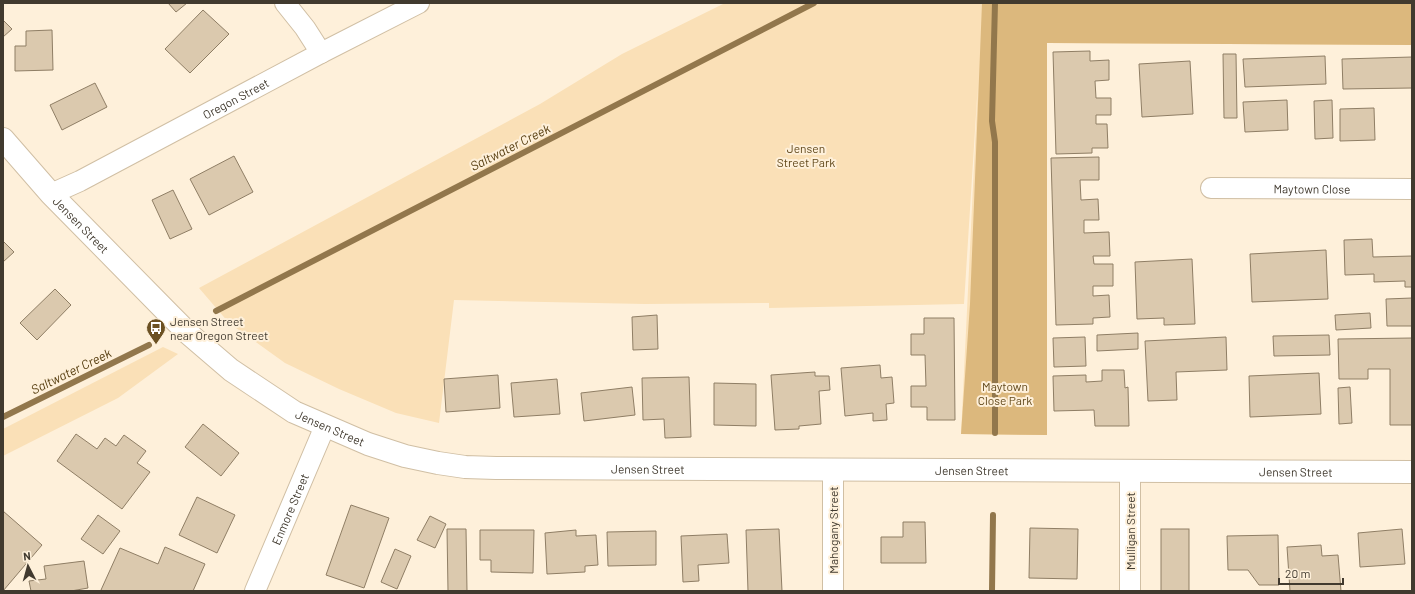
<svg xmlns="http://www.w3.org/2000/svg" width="1415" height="594" font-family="Barlow,sans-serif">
  <rect width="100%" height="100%" fill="#fef0da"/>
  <g fill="#fae0b7">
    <polygon points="725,3 1412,3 1412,45 1047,43 1047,435 961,434 978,83 964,304 769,308 769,303 645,304 454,300 439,423 396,413 339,389 285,363 229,323 199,288 540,104 622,54"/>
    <polygon points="163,347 178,354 118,398 3,456 3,429"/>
  </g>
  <polygon fill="#dcb87d" points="982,3 1412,3 1412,45 1047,43 1047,435 961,434 970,304"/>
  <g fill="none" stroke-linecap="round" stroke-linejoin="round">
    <g stroke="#92774c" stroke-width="6">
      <polyline points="216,311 814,3"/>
      <polyline points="3,417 149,345"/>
      <polyline points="995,433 995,142 992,121 995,3"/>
      <polyline points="992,591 993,515"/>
    </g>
  </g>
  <g fill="#dbc9ae" stroke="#8f7e65">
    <polygon points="168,3 187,3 176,12"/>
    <polygon points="203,10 229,34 190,73 165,49"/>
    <polygon points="3,20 12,29 3,37"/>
    <polygon points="52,30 53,70 15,71 15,46 26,46 26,31"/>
    <polygon points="1090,51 1090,61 1109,60 1109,80 1095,81 1096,98 1111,98 1111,115 1096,115 1096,124 1107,124 1108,148 1092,148 1092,153 1056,154 1053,52"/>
    <polygon points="1223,54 1236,54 1237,118 1224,118"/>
    <polygon points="1325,56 1326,84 1245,87 1243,59"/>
    <polygon points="1412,57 1412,88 1343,89 1342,59"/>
    <polygon points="1190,61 1193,114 1142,117 1139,64"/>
    <polygon points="95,83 107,107 62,130 50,105"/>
    <polygon points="1287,100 1288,130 1245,132 1243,102"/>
    <polygon points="1332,100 1333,138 1315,139 1314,101"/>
    <polygon points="1374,108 1375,140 1340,141 1340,109"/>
    <polygon points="234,156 253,192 209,215 190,179"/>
    <polygon points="1099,157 1099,180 1080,180 1081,200 1098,199 1099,220 1084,220 1084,233 1109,232 1110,256 1093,256 1094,264 1113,264 1113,286 1093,286 1093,296 1109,295 1110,317 1093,318 1093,324 1056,325 1051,158"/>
    <polygon points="173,190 192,229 170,239 152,200"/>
    <polygon points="1372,239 1373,257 1412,256 1412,287 1405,287 1405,281 1374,282 1374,274 1345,275 1344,240"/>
    <polygon points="3,241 14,252 3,262"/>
    <polygon points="1326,250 1328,299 1252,302 1250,254"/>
    <polygon points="1192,259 1195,324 1164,325 1164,318 1137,319 1135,262"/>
    <polygon points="55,289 71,305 37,340 20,323"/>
    <polygon points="1412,298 1412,326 1387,326 1386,299"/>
    <polygon points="1370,313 1371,328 1336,330 1335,315"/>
    <polygon points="657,315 658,349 633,350 632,317"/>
    <polygon points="924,318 954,318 955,420 927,420 927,407 911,407 911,386 926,386 925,355 911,355 911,334 924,334"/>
    <polygon points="1138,333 1138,349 1097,351 1097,335"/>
    <polygon points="1329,335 1330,355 1274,356 1273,336"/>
    <polygon points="1085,337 1086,366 1054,367 1053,338"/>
    <polygon points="1226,337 1227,370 1176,372 1177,400 1148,401 1145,341"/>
    <polygon points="1412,338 1412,425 1390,425 1390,369 1368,369 1368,379 1339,379 1338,339"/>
    <polygon points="880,365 881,378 892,377 894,403 886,404 887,420 873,421 873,413 845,416 841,368"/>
    <polygon points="1102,370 1124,370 1125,388 1128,387 1129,426 1095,426 1094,410 1054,411 1053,376 1086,375 1086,382 1102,381"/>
    <polygon points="815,372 815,376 829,376 830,390 819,391 821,424 799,426 799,429 775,430 771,375"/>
    <polygon points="1319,373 1321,414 1250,417 1249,376"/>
    <polygon points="498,375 500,408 446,412 444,379"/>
    <polygon points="689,377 691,437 665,438 664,419 643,420 642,378"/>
    <polygon points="557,379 560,414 514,417 511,383"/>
    <polygon points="714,383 756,384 756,426 714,425"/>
    <polygon points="632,387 635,415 584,421 581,393"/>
    <polygon points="1350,387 1352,423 1339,424 1338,388"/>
    <polygon points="203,424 239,453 221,476 185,447"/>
    <polygon points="76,434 97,449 105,438 116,446 124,435 146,451 137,463 150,472 122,509 57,461"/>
    <polygon points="197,497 235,515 217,553 179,535"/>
    <polygon points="351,505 389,518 364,588 326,575"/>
    <polygon points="3,511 42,545 3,591"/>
    <polygon points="98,515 120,531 103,554 81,539"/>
    <polygon points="430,516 446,524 435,548 417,540"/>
    <polygon points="903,522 925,522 926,563 881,563 881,537 903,537"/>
    <polygon points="1030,528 1078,529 1077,579 1029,578"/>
    <polygon points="447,529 466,529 467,591 448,591"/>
    <polygon points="779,529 782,591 748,591 746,530"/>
    <rect x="1161" y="529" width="28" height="62"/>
    <polygon points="1402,529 1405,564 1360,567 1358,533"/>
    <polygon points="480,530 534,530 533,573 491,572 491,560 480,560"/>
    <polygon points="576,530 576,536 596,535 598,565 585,566 585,572 547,574 545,533"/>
    <polygon points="656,531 656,565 608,566 607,532"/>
    <polygon points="727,534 729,563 698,565 699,581 683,582 681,536"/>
    <polygon points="1278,535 1279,585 1259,585 1248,570 1228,570 1227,536"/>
    <polygon points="1321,545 1322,556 1338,555 1341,591 1290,591 1287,547"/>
    <polygon points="165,547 205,564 193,591 103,591 101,590 120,548 158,564"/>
    <polygon points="395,549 411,556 397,589 381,582"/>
    <polygon points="84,561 88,588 71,591 31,591 29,581 46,579 44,566"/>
  </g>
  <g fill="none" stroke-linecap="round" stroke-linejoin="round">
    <g stroke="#d0bfa4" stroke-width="22">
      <g id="street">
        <polyline points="285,3 305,28 321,53"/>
        <path id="s1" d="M1211,188L1412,189"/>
        <path id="s2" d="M51,194L80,181L321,53L419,3"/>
        <path id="s3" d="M255,591L325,426"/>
        <polyline points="833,591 833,469"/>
        <polyline points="1130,591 1130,471"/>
      </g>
    </g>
    <g stroke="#d0bfa4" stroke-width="24">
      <g id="secondary">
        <path id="s4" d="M3,139L51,194L170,315L189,334L231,370L294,412L368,444L405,456L438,463L465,467L496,468L1412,472"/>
      </g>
    </g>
    <use href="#street" stroke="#fff" stroke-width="20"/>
    <use href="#secondary" stroke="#fff" stroke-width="22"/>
  </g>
  <defs>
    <g id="bus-pin" transform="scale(1)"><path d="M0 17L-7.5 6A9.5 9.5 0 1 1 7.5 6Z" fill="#6c5123" stroke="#fef0da"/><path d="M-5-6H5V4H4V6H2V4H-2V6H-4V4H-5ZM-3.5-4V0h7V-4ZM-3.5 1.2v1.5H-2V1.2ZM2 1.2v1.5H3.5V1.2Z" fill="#fff"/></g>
  </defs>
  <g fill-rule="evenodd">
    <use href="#bus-pin" x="156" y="328"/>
  </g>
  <g text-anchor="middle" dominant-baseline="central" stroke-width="4" stroke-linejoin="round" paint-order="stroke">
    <g font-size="12" fill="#413a2f" stroke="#fef0da">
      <text stroke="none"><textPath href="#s2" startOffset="208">Oregon Street</textPath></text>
      <text stroke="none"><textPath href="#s1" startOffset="101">Maytown Close</textPath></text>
      <text stroke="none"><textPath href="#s4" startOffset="116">Jensen Street</textPath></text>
      <text stroke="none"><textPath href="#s4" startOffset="440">Jensen Street</textPath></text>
      <text stroke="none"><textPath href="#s4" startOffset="764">Jensen Street</textPath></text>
      <text stroke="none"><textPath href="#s4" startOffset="1088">Jensen Street</textPath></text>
      <text stroke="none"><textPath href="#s4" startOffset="1412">Jensen Street</textPath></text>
      <text stroke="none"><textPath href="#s3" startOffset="89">Enmore Street</textPath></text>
      <text transform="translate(833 530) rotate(-90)">Mahogany Street</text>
      <text transform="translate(1130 531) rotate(-90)">Mulligan Street</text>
    </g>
    <g font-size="12" fill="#61481b" stroke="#fef0da">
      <text x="806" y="148">Jensen<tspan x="806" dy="14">Street Park</tspan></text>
      <text x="1005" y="386">Maytown<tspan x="1005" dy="14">Close Park</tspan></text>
    </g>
    <g font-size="12" fill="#413a2f" stroke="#fef0da" text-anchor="start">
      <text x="170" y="321">Jensen Street<tspan x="170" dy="14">near Oregon Street</tspan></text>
    </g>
    <g font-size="13" font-style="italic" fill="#573e10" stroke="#fef0da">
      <text transform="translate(510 147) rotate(-27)">Saltwater Creek</text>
      <text transform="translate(71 371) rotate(-26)">Saltwater Creek</text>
    </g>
  </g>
  <rect width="1415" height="594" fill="none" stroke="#413a2f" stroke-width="8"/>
  <g transform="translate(28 566) rotate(354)" stroke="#fef0da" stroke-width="3" paint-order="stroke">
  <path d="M0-3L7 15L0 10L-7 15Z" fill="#413a2f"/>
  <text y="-6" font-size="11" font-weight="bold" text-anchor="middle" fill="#413a2f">N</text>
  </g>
  <path d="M1279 578v6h64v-6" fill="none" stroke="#413a2f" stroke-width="2"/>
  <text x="1285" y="578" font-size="12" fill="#413a2f" stroke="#fef0da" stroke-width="3" paint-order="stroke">20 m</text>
</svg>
